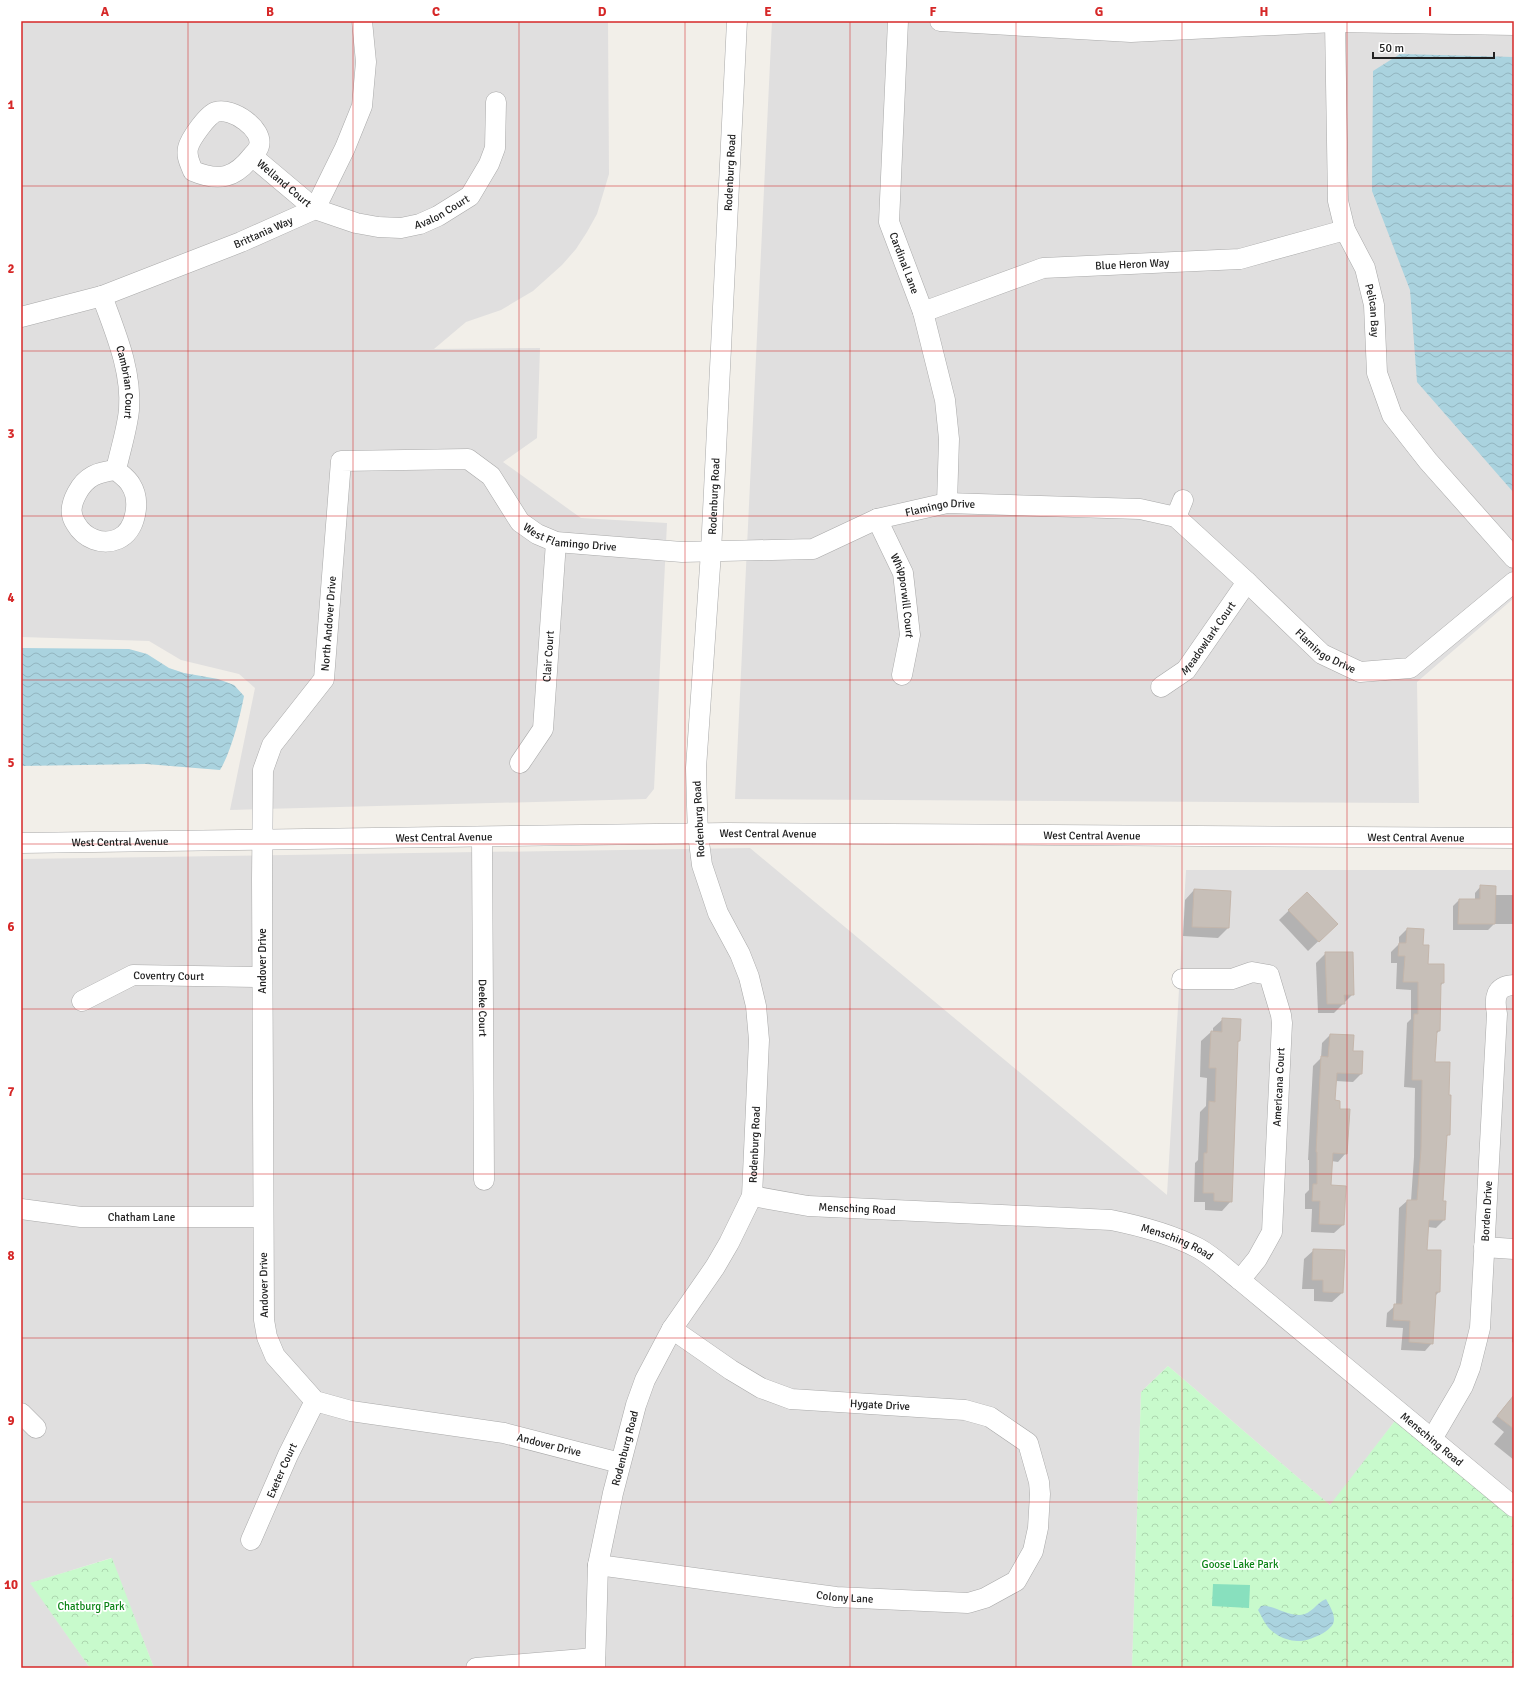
<svg xmlns="http://www.w3.org/2000/svg" width="1535" height="1689" font-family="Signika,sans-serif">
  <defs>
    <pattern id="park-crowns" width="20" height="18" patternUnits="userSpaceOnUse"><rect width="20" height="18" fill="#c8facc"/><path d="M2 6a3 3 0 1 1 6 0M12 15a3 3 0 1 1 6 0" fill="none" stroke="#acd6af"/></pattern>
    <pattern id="water-waves" width="16" height="10" patternUnits="userSpaceOnUse"><rect width="16" height="10" fill="#aad3df"/><path d="M0 5q4-4 8 0t8 0" fill="none" stroke="#92b5bf"/></pattern>
  </defs>
  <rect width="100%" height="100%" fill="#f2efe9"/>
  <g fill="#e0dfdf">
    <polygon points="21,21 608,21 609,174 597,214 587,232 576,249 562,265 533,291 501,310 466,322 434,349 540,348 537,438 503,462 581,518 667,523 654,789 646,799 230,810 255,688 239,674 181,660 149,641 21,637"/>
    <polygon points="772,21 1514,21 1514,598 1417,682 1419,803 735,799"/>
    <polygon points="750,848 1167,1195 1186,870 1514,870 1514,1506 1401,1413 1331,1506 1168,1366 1141,1392 1132,1668 154,1668 111,1558 31,1583 90,1668 21,1668 21,859"/>
  </g>
  <g fill="url(#park-crowns)">
    <polygon points="1168,1366 1330,1505 1401,1413 1514,1506 1514,1668 1132,1668 1141,1392"/>
    <polygon points="112,1558 154,1668 90,1668 30,1583"/>
  </g>
  <polygon fill="#88e0be" points="1213,1584 1250,1585 1249,1608 1212,1606"/>
  <g fill="url(#water-waves)">
    <polygon points="1400,54 1514,57 1514,493 1417,382 1410,290 1372,191 1373,71"/>
    <path d="M21,648L129,649L147,654L169,668L184,673L218,679L234,685L244,696C240,717 231,752 220,770L146,764L21,766Z"/>
    <path d="M1326,1599C1329,1605 1334,1612 1334,1619C1335,1631 1307,1642 1297,1641C1291,1641 1281,1638 1276,1634C1267,1629 1263,1619 1258,1610L1261,1606C1272,1604 1287,1616 1300,1615C1312,1614 1316,1603 1326,1599Z"/>
  </g>
  <g fill="#0003">
    <polygon points="1481,886 1494,895 1514,895 1514,924 1494,924 1488,930 1453,930 1453,906 1459,900 1475,900 1475,893"/>
    <polygon points="1194,890 1229,892 1228,928 1218,938 1183,936 1185,900"/>
    <polygon points="1307,893 1327,933 1308,951 1279,920"/>
    <polygon points="1407,929 1422,946 1427,965 1443,965 1443,983 1440,986 1439,1031 1436,1034 1434,1063 1448,1096 1449,1134 1445,1138 1442,1202 1445,1202 1444,1220 1436,1228 1428,1227 1426,1251 1439,1292 1435,1296 1432,1343 1425,1351 1401,1350 1403,1328 1386,1327 1387,1313 1396,1305 1399,1208 1407,1201 1411,1201 1414,1157 1415,1088 1404,1087 1407,1023 1411,1019 1411,990 1396,989 1397,963 1391,963 1391,952 1399,944 1399,937"/>
    <polygon points="1326,953 1353,994 1334,1013 1318,1013 1316,963"/>
    <polygon points="1223,1019 1240,1040 1237,1043 1231,1201 1222,1211 1205,1210 1205,1202 1194,1202 1195,1163 1198,1160 1200,1112 1206,1106 1207,1078 1200,1077 1201,1041 1211,1032 1213,1032 1213,1028"/>
    <polygon points="1330,1035 1352,1052 1361,1074 1353,1082 1336,1081 1334,1101 1339,1110 1346,1153 1338,1162 1331,1161 1330,1186 1343,1225 1334,1233 1311,1232 1312,1209 1305,1209 1305,1194 1309,1190 1309,1160 1308,1160 1313,1066 1321,1058 1322,1043"/>
    <polygon points="1314,1250 1342,1293 1332,1302 1314,1301 1314,1289 1302,1289 1304,1259"/>
    <polygon points="1514,1313 1514,1343 1512,1342"/>
    <polygon points="1511,1399 1514,1401 1514,1460 1494,1444 1504,1432 1492,1422"/>
  </g>
  <g fill="#c7bfb8" stroke="#c4b6ab">
    <polygon points="1480,885 1496,886 1495,924 1458,924 1459,899 1480,899"/>
    <polygon points="1194,889 1231,891 1229,928 1192,927"/>
    <polygon points="1307,892 1338,924 1319,942 1288,910"/>
    <polygon points="1407,928 1424,929 1423,945 1429,945 1428,964 1444,964 1444,983 1441,983 1440,1031 1437,1031 1435,1062 1450,1062 1449,1095 1451,1095 1450,1135 1447,1135 1443,1201 1446,1201 1445,1220 1429,1220 1427,1250 1441,1250 1440,1292 1436,1292 1433,1344 1409,1342 1410,1321 1393,1320 1394,1304 1402,1304 1407,1200 1417,1200 1421,1149 1422,1080 1412,1080 1414,1014 1418,1014 1418,982 1403,982 1405,956 1398,956 1399,943 1406,943"/>
    <polygon points="1325,952 1353,952 1354,995 1344,995 1345,1004 1327,1004"/>
    <polygon points="1222,1018 1241,1019 1240,1041 1238,1041 1232,1202 1214,1201 1214,1193 1203,1193 1204,1153 1207,1153 1209,1101 1215,1102 1216,1068 1209,1068 1211,1031 1222,1032"/>
    <polygon points="1330,1034 1354,1035 1353,1051 1363,1051 1362,1074 1337,1073 1335,1100 1340,1101 1340,1109 1350,1109 1347,1154 1333,1153 1331,1185 1346,1186 1344,1225 1319,1224 1320,1201 1312,1201 1313,1184 1317,1184 1317,1152 1316,1152 1321,1056 1328,1057"/>
    <polygon points="1313,1249 1345,1250 1343,1293 1323,1292 1323,1280 1312,1280"/>
    <polygon points="1514,1395 1514,1429 1497,1416"/>
  </g>
  <g fill="none" stroke-linecap="round" stroke-linejoin="round">
    <g stroke="#a9a9a9" stroke-width="21">
      <g id="minor">
        <path id="s1" d="M898,21L889,222L923,312L945,400L949,439L947,503"/>
        <polyline points="940,21 1131,32 1335,22 1514,25"/>
        <path id="s2" d="M1335,22L1338,201L1345,230L1365,268L1374,305L1377,373L1392,415L1428,461L1514,558"/>
        <path id="s3" d="M252,156C235,178 219,182 193,171C190,163 186,157 188,148C190,139 208,114 216,112C232,107 264,129 259,146C258,150 254,154 252,156L315,209L356,223L378,227L401,228L420,224L438,216L470,196L489,164L495,148L496,102"/>
        <path id="s4" d="M102,296C115,332 132,370 129,410C127,430 120,451 116,470"/>
        <path id="s5" d="M923,312L1043,268L1240,259L1345,230"/>
        <path id="s6" d="M21,317L102,296L241,242L315,209L345,148L362,106L366,62L362,21"/>
        <path d="M116,470C122,475 128,479 131,485C141,501 136,531 118,539C102,546 84,538 76,524C69,514 71,504 77,493C86,476 98,472 116,470Z"/>
        <polyline points="1176,517 1183,500"/>
        <path id="s7" d="M877,519L903,573L910,635L902,675"/>
        <path id="s8" d="M1161,687L1186,670L1247,582"/>
        <path id="s9" d="M520,763L543,729L556,542"/>
        <path id="s10" d="M482,837L484,1180"/>
        <path id="s11" d="M21,843L727,833L1514,838"/>
        <polyline points="1182,979 1232,979 1252,972 1269,975 1281,1015 1282,1023 1272,1232 1257,1259 1240,1280"/>
        <path id="s12" d="M82,1001L133,975L262,977"/>
        <path id="s13" d="M752,1196L808,1206L1111,1220C1141,1226 1171,1234 1198,1248C1213,1256 1227,1270 1240,1280L1514,1507"/>
        <path id="s14" d="M21,1209L81,1217H263"/>
        <polyline points="1484,1247 1514,1249"/>
        <polyline points="21,1413 36,1428"/>
        <path id="s15" d="M1432,1439L1463,1386L1470,1368L1480,1328L1497,1014C1494,998 1495,986 1514,985"/>
        <path id="s16" d="M620,1463L504,1433L351,1411L315,1401L275,1356L267,1337L264,1320L262,879L263,770L272,745L324,679L341,461L468,459L491,476L520,522L537,534L556,542L682,552L813,549L877,519L947,503L1140,509L1176,517L1247,582L1322,654L1360,672L1410,668L1514,582"/>
        <path id="s17" d="M251,1540L288,1455L315,1401"/>
        <path id="s18" d="M598,1565L836,1597L968,1603L985,1598L1016,1581L1033,1551L1038,1528L1040,1494L1039,1482L1028,1443L990,1417L965,1410L791,1399L761,1388L731,1370L672,1329"/>
        <polyline points="476,1668 595,1658"/>
        <path id="s19" d="M595,1668L598,1565L613,1493L636,1405L645,1380L672,1329L715,1267L729,1243L752,1196L759,1040L756,1006L749,977L740,954L718,913L702,865L698,834L697,806L696,768L711,552L737,21"/>
      </g>
    </g>
    <use href="#minor" stroke="#fff" stroke-width="20"/>
  </g>
  <path fill="none" stroke="#d62828" stroke-width="1" stroke-opacity="0.55" d="M188,21V1668M353,21V1668M519,21V1668M685,21V1668M850,21V1668M1016,21V1668M1182,21V1668M1347,21V1668M21,186H1514M21,351H1514M21,516H1514M21,680H1514M21,844H1514M21,1009H1514M21,1174H1514M21,1338H1514M21,1502H1514"/>
  <g text-anchor="middle" dominant-baseline="central" stroke-width="3.5" stroke-linejoin="round" paint-order="stroke">
    <g font-size="11" fill="#222" stroke="#fff">
      <text stroke="none"><textPath href="#s19" startOffset="1543">Rodenburg Road</textPath></text>
      <text stroke="none"><textPath href="#s3" startOffset="254">Welland Court</textPath></text>
      <text stroke="none"><textPath href="#s3" startOffset="427">Avalon Court</textPath></text>
      <text stroke="none"><textPath href="#s6" startOffset="257">Brittania Way</textPath></text>
      <text stroke="none"><textPath href="#s1" startOffset="245">Cardinal Lane</textPath></text>
      <text stroke="none"><textPath href="#s5" startOffset="217">Blue Heron Way</textPath></text>
      <text stroke="none"><textPath href="#s2" startOffset="295">Pelican Bay</textPath></text>
      <text stroke="none"><textPath href="#s4" startOffset="90">Cambrian Court</textPath></text>
      <text stroke="none"><textPath href="#s19" startOffset="1219">Rodenburg Road</textPath></text>
      <text stroke="none"><textPath href="#s16" startOffset="1933">Flamingo Drive</textPath></text>
      <text stroke="none"><textPath href="#s16" startOffset="1553">West Flamingo Drive</textPath></text>
      <text stroke="none"><textPath href="#s7" startOffset="82">Whipporwill Court</textPath></text>
      <text stroke="none"><textPath href="#s16" startOffset="1126">North Andover Drive</textPath></text>
      <text stroke="none"><textPath href="#s8" startOffset="69">Meadowlark Court</textPath></text>
      <text stroke="none"><textPath href="#s16" startOffset="2372">Flamingo Drive</textPath></text>
      <text stroke="none"><textPath href="#s9" startOffset="114">Clair Court</textPath></text>
      <text transform="translate(699 819) rotate(-93)">Rodenburg Road</text>
      <text stroke="none"><textPath href="#s11" startOffset="747">West Central Avenue</textPath></text>
      <text stroke="none"><textPath href="#s11" startOffset="1071">West Central Avenue</textPath></text>
      <text stroke="none"><textPath href="#s11" startOffset="423">West Central Avenue</textPath></text>
      <text stroke="none"><textPath href="#s11" startOffset="1395">West Central Avenue</textPath></text>
      <text stroke="none"><textPath href="#s11" startOffset="99">West Central Avenue</textPath></text>
      <text transform="translate(262 961) rotate(-90)">Andover Drive</text>
      <text stroke="none"><textPath href="#s12" startOffset="93">Coventry Court</textPath></text>
      <text stroke="none"><textPath href="#s10" startOffset="171">Deeke Court</textPath></text>
      <text transform="translate(1279 1087) rotate(-87)">Americana Court</text>
      <text stroke="none"><textPath href="#s19" startOffset="559">Rodenburg Road</textPath></text>
      <text stroke="none"><textPath href="#s13" startOffset="106">Mensching Road</textPath></text>
      <text stroke="none"><textPath href="#s15" startOffset="239">Borden Drive</textPath></text>
      <text stroke="none"><textPath href="#s14" startOffset="121">Chatham Lane</textPath></text>
      <text stroke="none"><textPath href="#s13" startOffset="430">Mensching Road</textPath></text>
      <text transform="translate(264 1285) rotate(-91)">Andover Drive</text>
      <text transform="translate(880 1405) rotate(3)">Hygate Drive</text>
      <text stroke="none"><textPath href="#s13" startOffset="754">Mensching Road</textPath></text>
      <text transform="translate(549 1445) rotate(14)">Andover Drive</text>
      <text stroke="none"><textPath href="#s19" startOffset="223">Rodenburg Road</textPath></text>
      <text stroke="none"><textPath href="#s17" startOffset="76">Exeter Court</textPath></text>
      <text stroke="none"><textPath href="#s18" startOffset="249">Colony Lane</textPath></text>
    </g>
    <g font-size="11" fill="#0c8416" stroke="#fff">
      <text x="1240" y="1564">Goose Lake Park</text>
      <text x="91" y="1606">Chatburg Park</text>
    </g>
  </g>
  <rect width="1535" height="1689" fill="none" stroke="#ffffff" stroke-width="44"/>
  <path d="M1373 52v6h121v-6" fill="none" stroke="#222222" stroke-width="2"/>
  <text x="1379" y="52" font-size="12" fill="#222222" stroke="#ffffff" stroke-width="3" paint-order="stroke">50 m</text>
  <rect x="22" y="22" width="1491" height="1645" fill="none" stroke="#d62828" stroke-width="1.5"/>
  <g font-size="13" text-anchor="middle" font-weight="bold" fill="#d62828">
    <text x="105" y="16">A</text>
    <text x="270" y="16">B</text>
    <text x="436" y="16">C</text>
    <text x="602" y="16">D</text>
    <text x="768" y="16">E</text>
    <text x="933" y="16">F</text>
    <text x="1099" y="16">G</text>
    <text x="1264" y="16">H</text>
    <text x="1430" y="16">I</text>
    <text x="11" y="109">1</text>
    <text x="11" y="273">2</text>
    <text x="11" y="438">3</text>
    <text x="11" y="602">4</text>
    <text x="11" y="767">5</text>
    <text x="11" y="931">6</text>
    <text x="11" y="1096">7</text>
    <text x="11" y="1260">8</text>
    <text x="11" y="1425">9</text>
    <text x="11" y="1589">10</text>
  </g>
</svg>
